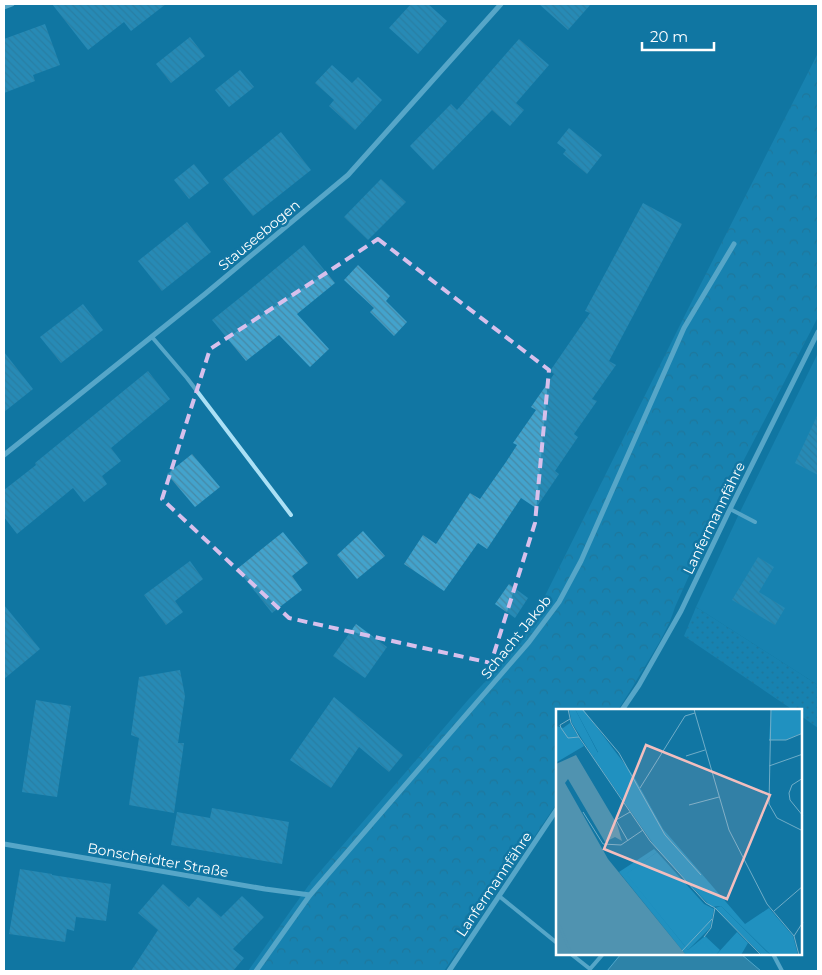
<svg xmlns="http://www.w3.org/2000/svg" width="822" height="975" font-family="Montserrat,sans-serif">
  <defs>
    <pattern id="grass-dots" width="8" height="8" patternUnits="userSpaceOnUse" patternTransform="scale(1.25)"><rect width="8" height="8" fill="#2091c0"/><path d="M2 2h.1M6 6h.1" fill="none" stroke="#2f7997" stroke-width="1.8" stroke-linecap="round"/></pattern>
    <pattern id="forest-crowns" width="20" height="18" patternUnits="userSpaceOnUse" patternTransform="scale(1.25)"><rect width="20" height="18" fill="#2091c0"/><path d="M2 6a3 3 0 1 1 6 0M12 15a3 3 0 1 1 6 0" fill="none" stroke="#2f7997"/></pattern>
    <pattern id="building-back-hatch" width="6" height="6" patternUnits="userSpaceOnUse" patternTransform="scale(1.25)"><rect width="6" height="6" fill="#43a3cc"/><path d="M-1 5l2 2M0 0l6 6M5-1l2 2" fill="none" stroke="#4689a6"/></pattern>
  </defs>
  <rect width="100%" height="100%" fill="#1176a3"/>
  <polygon fill="url(#grass-dots)" points="696,607 818,685 818,728 801,716 801,710 793,710 684,636"/>
  <path fill="url(#forest-crowns)" d="M818,53V317L721,504L675,607C669,627 658,645 647,663C637,679 628,695 618,710H557V803L444,971H248L311,882L468,700L510,655L529,628L684,317Z"/>
  <polygon fill="#2091c0" points="818,353 818,685 696,607 738,516"/>
  <polygon fill="#5093b0" stroke="#9ddff9" points="621,954 741,954 761,971 607,971"/>
  <g fill="url(#building-back-hatch)">
    <polygon points="52,4 166,4 131,31 124,22 88,50"/>
    <polygon points="411,4 428,4 447,21 418,54 389,28"/>
    <polygon points="539,4 591,4 568,30"/>
    <polygon points="45,24 60,65 33,75 35,81 4,93 4,39"/>
    <polygon points="190,37 205,56 171,83 156,64"/>
    <polygon points="519,39 549,65 516,103 524,110 510,126 492,110 433,170 410,146 451,104 457,110"/>
    <polygon points="332,65 352,83 358,77 382,100 355,130 329,106 334,100 315,83"/>
    <polygon points="240,70 254,87 229,107 215,90"/>
    <polygon points="569,128 602,155 587,174 563,154 566,150 557,143"/>
    <polygon points="281,132 311,170 253,216 223,179"/>
    <polygon points="194,164 209,183 189,199 174,180"/>
    <polygon points="381,179 406,202 368,240 344,217"/>
    <polygon points="643,203 682,224 609,361 616,365 592,399 597,401 574,434 578,437 555,471 559,474 536,508 521,498 487,549 478,543 444,591 404,564 423,535 436,544 470,493 480,499 506,462 517,445 513,443 536,410 531,407 554,374 550,371 590,313 585,311"/>
    <polygon points="187,222 211,252 162,291 138,261"/>
    <polygon points="304,245 335,283 297,314 329,349 310,367 279,335 246,361 212,320 247,292"/>
    <polygon points="358,265 390,296 386,301 407,322 394,336 370,312 374,308 344,280"/>
    <polygon points="83,304 103,330 61,363 40,337"/>
    <polygon points="4,352 33,389 4,412"/>
    <polygon points="148,371 170,399 111,448 121,461 102,476 107,484 84,502 73,488 17,534 4,517 4,490 36,465 35,463"/>
    <polygon points="818,414 818,475 795,463"/>
    <polygon points="192,454 220,487 195,507 167,474"/>
    <polygon points="363,531 385,556 357,579 337,555"/>
    <polygon points="283,532 308,563 292,576 302,590 272,613 237,569"/>
    <polygon points="758,557 774,567 759,592 785,608 775,625 732,600"/>
    <polygon points="190,561 203,579 175,601 183,612 166,625 144,595"/>
    <polygon points="509,584 528,598 515,618 495,604"/>
    <polygon points="4,605 40,649 4,679"/>
    <polygon points="356,624 387,647 365,678 333,656"/>
    <polygon points="180,670 185,696 178,743 184,743 174,813 129,805 139,738 131,735 139,677"/>
    <polygon points="334,697 403,755 389,772 359,747 331,788 290,760"/>
    <polygon points="36,700 71,706 57,797 22,792"/>
    <polygon points="212,808 289,822 282,864 171,845 177,812 210,818"/>
    <polygon points="20,869 52,874 52,875 111,884 106,921 76,917 74,931 67,929 65,942 9,934"/>
    <polygon points="163,884 189,907 198,897 221,917 242,896 264,917 233,949 244,958 233,971 131,971 158,930 138,913"/>
  </g>
  <g fill="none" stroke-linecap="round" stroke-linejoin="round">
    <g stroke="#abe0f5" stroke-width="4">
      <polyline points="152,337 187,378 291,515"/>
      <polyline points="730,509 755,522"/>
      <polyline points="499,896 557,943"/>
      <polyline points="571,954 590,969 603,954"/>
      <polyline points="773,954 782,971"/>
    </g>
    <g stroke="#abe0f5" stroke-width="5">
      <polyline points="4,7 12,4"/>
      <polyline points="4,455 205,294 348,175 501,4"/>
      <polyline points="622,710 639,685 681,611 730,509 818,332"/>
      <polyline points="4,844 265,889 310,895"/>
      <polyline points="256,971 310,895 529,642 559,602 581,561 684,328 734,244"/>
      <polyline points="449,971 557,809"/>
    </g>
  </g>
  <path d="M0 0H822V975H0ZM378,239L549,370L535,523L491,663L289,618L162,499L210,349Z" fill="#1176a3" fill-opacity=".55" fill-rule="evenodd"/>
  <path fill="none" stroke="#d7c0ec" stroke-width="4" stroke-dasharray="10 6" stroke-linejoin="round" d="M378,239L549,370L535,523L491,663L289,618L162,499L210,349Z"/>
  <g text-anchor="middle" dominant-baseline="central" stroke-width="5" stroke-linejoin="round" paint-order="stroke">
    <g font-size="14" fill="#fff" stroke="#1176a3">
      <text transform="translate(259 235) rotate(-40)">Stauseebogen</text>
      <text transform="translate(714 518) rotate(-64)">Lanfermannfähre</text>
      <text transform="translate(516 637) rotate(-51)">Schacht Jakob</text>
      <text transform="translate(158 860) rotate(10)">Bonscheidter Straße</text>
      <text transform="translate(494 884) rotate(-56)">Lanfermannfähre</text>
    </g>
  </g>
  <g transform="translate(556 709)">
    <rect width="246" height="246" fill="#1176a3"/>
    <path d="M98,140L101,143L71,165L132,241L149,227L164,241L160,246H130L63,163ZM165,197L210,242L215,246H206L159,199Z" fill="#2091c0"/>
    <path d="M19,0H27L77,66L107,120L189,215L213,199L237,227L242,246H215L165,197L155,198L100,139L37,48L42,43ZM181,223L192,234L185,246H160Z" fill="#2091c0"/>
    <path d="M215,0H246V24L230,31H213ZM101,143L148,195L158,200L154,219L132,241L70,165ZM147,232L157,244L136,246L134,244Z" fill="#2091c0"/>
    <path d="M13,0H19L42,44L37,48L16,14ZM14,14L28,37L1,53L0,17L7,19Z" fill="#2091c0"/>
    <path d="M20,46L61,115L66,132L59,128L49,133L12,70L9,74L52,150L130,246H0V55Z" fill="#5093b0"/>
    <path fill="none" stroke="#5093b0" stroke-width="2.5" d="M0,209L16,246"/>
    <path fill="none" stroke="#70adc8" stroke-width="1" d="M12,0L15,14L23,28L94,132L150,194L159,199L205,246M26,0L63,44L109,126L145,166M215,0L213,95L221,109L247,122M139,4L173,121L211,195L238,227M14,10L4,16L5,19L12,29L23,28M213,31H230L247,24M130,47L149,41M213,57L247,45M247,69L236,76L233,84L234,91L247,107M84,79L129,7L139,4L138,0M133,96L163,88M27,103L47,135L65,136L87,121M72,132L60,111L74,103M218,202L247,177M148,228L155,219L159,199M126,242L156,210M243,246L238,227L247,213"/>
    <path fill="#f3bebe" fill-opacity="0.15" stroke="#f3bebe" stroke-width="2.5" d="M90,36L214,86L171,190L48,140Z"/>
    <rect width="246" height="246" fill="none" stroke="#fff" stroke-width="2.5"/>
  </g>
  <rect width="822" height="975" fill="none" stroke="#ffffff" stroke-width="10"/>
  <path d="M642 42v8h72v-8" fill="none" stroke="#ffffff" stroke-width="2.5"/>
  <text x="650" y="42" font-size="15" fill="#ffffff" stroke="#1176a3" stroke-width="4" paint-order="stroke">20 m</text>
</svg>
